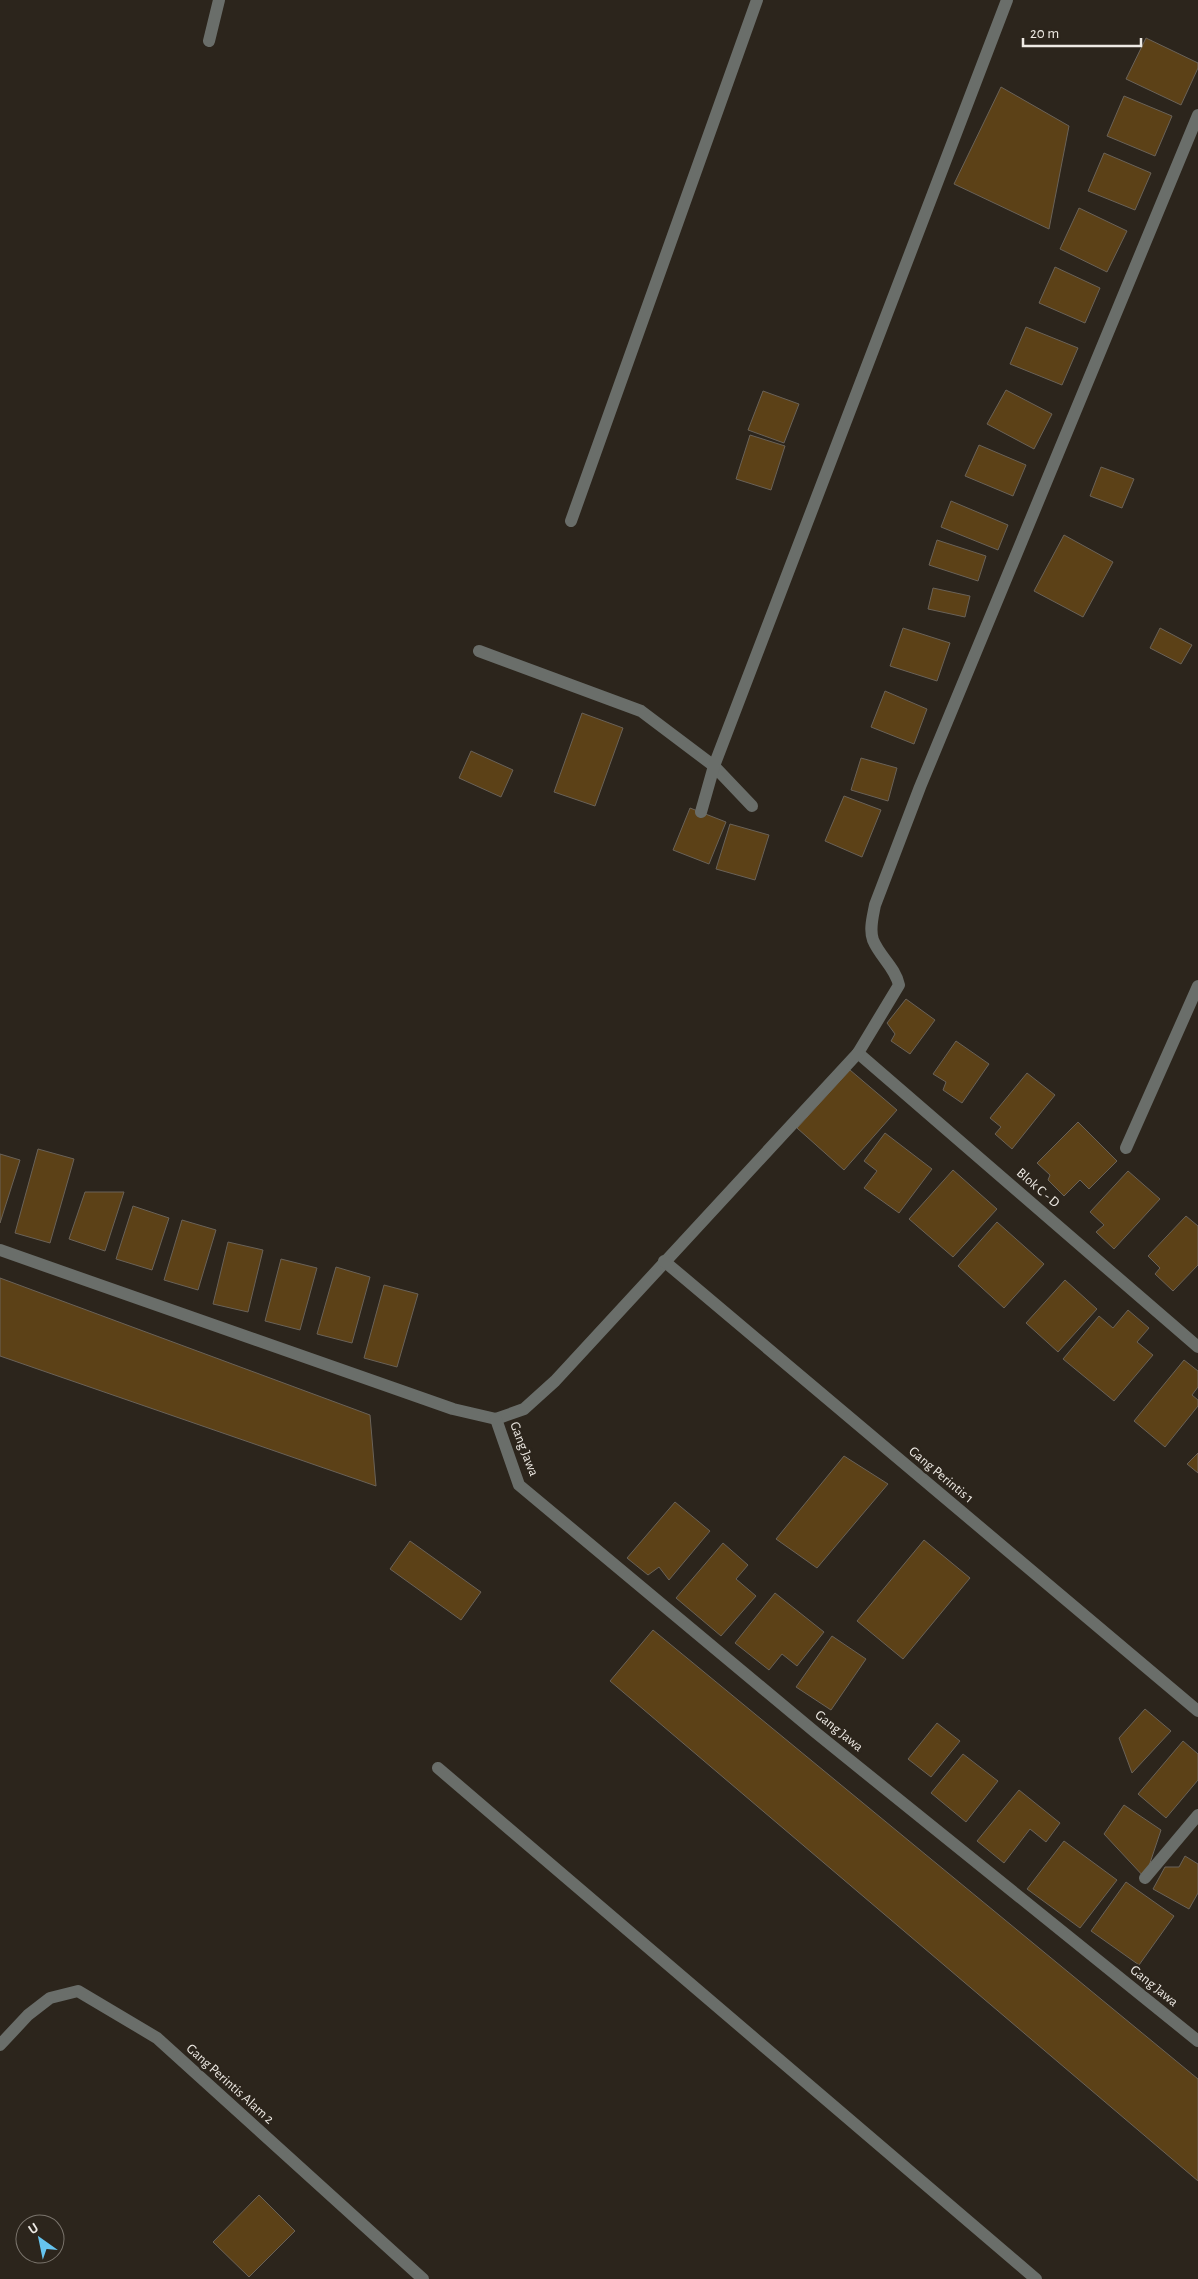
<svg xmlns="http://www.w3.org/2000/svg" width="1198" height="2279" font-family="'Alegreya Sans',sans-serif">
  <rect width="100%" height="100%" fill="#2c251c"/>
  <g fill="#5c4117" stroke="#6a6258">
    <polygon points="1146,38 1198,63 1198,68 1181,105 1126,79"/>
    <polygon points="1001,87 1069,126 1049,229 954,184"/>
    <polygon points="1124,96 1172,116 1155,156 1107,136"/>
    <polygon points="1104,153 1151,173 1135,210 1088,191"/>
    <polygon points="1079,208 1127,231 1107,272 1060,249"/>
    <polygon points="1055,267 1100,288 1085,323 1039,303"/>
    <polygon points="1026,327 1078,348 1062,385 1010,364"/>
    <polygon points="1006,390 1052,414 1034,449 987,424"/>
    <polygon points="763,391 799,404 784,443 748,430"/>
    <polygon points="750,435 785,446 771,490 736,479"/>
    <polygon points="979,445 1026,465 1013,496 965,476"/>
    <polygon points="1101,467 1134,479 1122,508 1090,496"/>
    <polygon points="951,501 1008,525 998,550 941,527"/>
    <polygon points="1064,535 1113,562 1083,617 1034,591"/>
    <polygon points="937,540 986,556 978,581 929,565"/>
    <polygon points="933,588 970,596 965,617 928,609"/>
    <polygon points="903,628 950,643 937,681 890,666"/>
    <polygon points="1160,628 1192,645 1181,664 1150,648"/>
    <polygon points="885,691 927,709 914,744 871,727"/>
    <polygon points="582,713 623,728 595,806 554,792"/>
    <polygon points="471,751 513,770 501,797 459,778"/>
    <polygon points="861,758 897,768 888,801 851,790"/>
    <polygon points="844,796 881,810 862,857 825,841"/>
    <polygon points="690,808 726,822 709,864 673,850"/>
    <polygon points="730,824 769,835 755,880 716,869"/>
    <polygon points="906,999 935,1020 910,1054 891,1041 895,1034 887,1023"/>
    <polygon points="956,1041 989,1064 962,1103 943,1090 946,1082 933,1074"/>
    <polygon points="850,1070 897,1110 844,1170 797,1128"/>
    <polygon points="1027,1073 1055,1095 1012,1149 995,1134 1001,1127 990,1118"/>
    <polygon points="1078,1122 1117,1161 1089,1189 1080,1180 1064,1196 1048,1180 1050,1175 1037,1163"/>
    <polygon points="885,1133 932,1169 899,1213 864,1188 877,1171 864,1161"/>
    <polygon points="38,1149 74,1159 50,1243 15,1233"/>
    <polygon points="0,1154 20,1160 0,1223"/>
    <polygon points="953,1170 997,1209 953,1257 909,1219"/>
    <polygon points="1128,1171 1160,1199 1114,1249 1096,1232 1104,1225 1090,1212"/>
    <polygon points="85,1192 124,1192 105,1251 69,1239"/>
    <polygon points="133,1206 169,1218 152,1270 116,1259"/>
    <polygon points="1186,1216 1198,1226 1198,1265 1173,1291 1155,1274 1160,1268 1148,1256"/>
    <polygon points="182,1220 216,1230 198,1290 164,1280"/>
    <polygon points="997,1222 1044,1264 1004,1308 958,1266"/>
    <polygon points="228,1242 263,1250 248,1312 213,1304"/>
    <polygon points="281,1259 317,1268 300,1330 265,1321"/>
    <polygon points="336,1267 370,1277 352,1343 317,1334"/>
    <polygon points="0,1278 370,1415 376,1486 0,1356"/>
    <polygon points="1065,1280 1097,1309 1058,1352 1026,1323"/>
    <polygon points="384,1285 418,1294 397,1367 364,1358"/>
    <polygon points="1128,1310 1149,1328 1137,1342 1153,1355 1114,1401 1063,1359 1099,1316 1113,1328"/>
    <polygon points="1184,1360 1198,1371 1198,1387 1192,1395 1198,1400 1198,1406 1165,1447 1134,1421"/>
    <polygon points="1198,1453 1198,1473 1187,1464"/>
    <polygon points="844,1456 888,1484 817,1568 776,1539"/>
    <polygon points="675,1502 710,1531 669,1580 659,1567 648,1575 627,1558"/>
    <polygon points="924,1540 970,1578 903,1659 857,1621"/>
    <polygon points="410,1541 481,1592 461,1620 390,1569"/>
    <polygon points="723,1543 748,1565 736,1579 756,1596 721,1636 676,1598"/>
    <polygon points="775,1593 824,1632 797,1666 782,1654 769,1670 735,1643"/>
    <polygon points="653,1630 1198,2079 1198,2181 610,1681"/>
    <polygon points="832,1636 866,1659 831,1710 796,1687"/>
    <polygon points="1145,1709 1171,1731 1132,1773 1119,1738"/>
    <polygon points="937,1723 960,1741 931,1777 908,1759"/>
    <polygon points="1183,1741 1198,1754 1198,1780 1166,1818 1138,1794"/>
    <polygon points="963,1754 998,1781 966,1822 931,1793"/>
    <polygon points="1019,1790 1060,1823 1046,1842 1030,1829 1004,1863 977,1841"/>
    <polygon points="1124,1805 1161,1830 1145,1878 1104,1834"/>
    <polygon points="1064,1841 1117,1880 1080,1928 1027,1889"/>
    <polygon points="1185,1856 1198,1864 1198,1893 1189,1909 1153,1889 1165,1867 1179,1867"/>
    <polygon points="1126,1882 1174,1916 1139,1965 1091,1931"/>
    <polygon points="259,2195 295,2231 249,2277 213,2242"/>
  </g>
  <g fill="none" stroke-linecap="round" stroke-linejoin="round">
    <g stroke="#6a6e6a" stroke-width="12">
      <polyline points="209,41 219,0"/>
      <polyline points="571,521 757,0"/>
      <polyline points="479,651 641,711 714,766 752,806"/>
      <polyline points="701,812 714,766 1007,0"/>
      <polyline points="858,1053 1198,1347"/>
      <polyline points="1126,1148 1198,986"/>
      <path d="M0,1250L453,1409L496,1419L524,1409L555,1381L858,1053L899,985C895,967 880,957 873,940C869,929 873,916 875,905L920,787L1198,115"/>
      <polyline points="664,1261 1198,1711"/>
      <polyline points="496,1419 519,1485 815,1732 1198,2041"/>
      <polyline points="438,1768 1036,2279"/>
      <polyline points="1145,1878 1198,1815"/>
      <polyline points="0,2045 28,2015 50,1998 78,1991 157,2038 423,2279"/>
    </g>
  </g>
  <g text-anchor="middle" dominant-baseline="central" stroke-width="5" stroke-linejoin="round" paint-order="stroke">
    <g font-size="14" fill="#eeeae4" stroke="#2c251c">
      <text transform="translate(1038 1188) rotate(41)">Blok C - D</text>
      <text transform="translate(524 1449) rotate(69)">Gang Jawa</text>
      <text transform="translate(941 1475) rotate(40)">Gang Perintis 1</text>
      <text transform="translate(839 1731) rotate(39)">Gang Jawa</text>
      <text transform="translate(1154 1986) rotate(39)">Gang Jawa</text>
      <text transform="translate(230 2084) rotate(42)">Gang Perintis Alam 2</text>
    </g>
  </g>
  <g transform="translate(40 2239) rotate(327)"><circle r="24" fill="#2c251c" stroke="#7a746c"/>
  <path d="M0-4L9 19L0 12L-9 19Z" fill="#66c4ef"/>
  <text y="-8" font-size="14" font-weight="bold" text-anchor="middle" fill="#eeeae4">U</text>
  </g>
  <path d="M1023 38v8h118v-8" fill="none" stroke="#eeeae4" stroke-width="2.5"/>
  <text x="1030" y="38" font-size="15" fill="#eeeae4" stroke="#2c251c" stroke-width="4" paint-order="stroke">20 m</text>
</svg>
